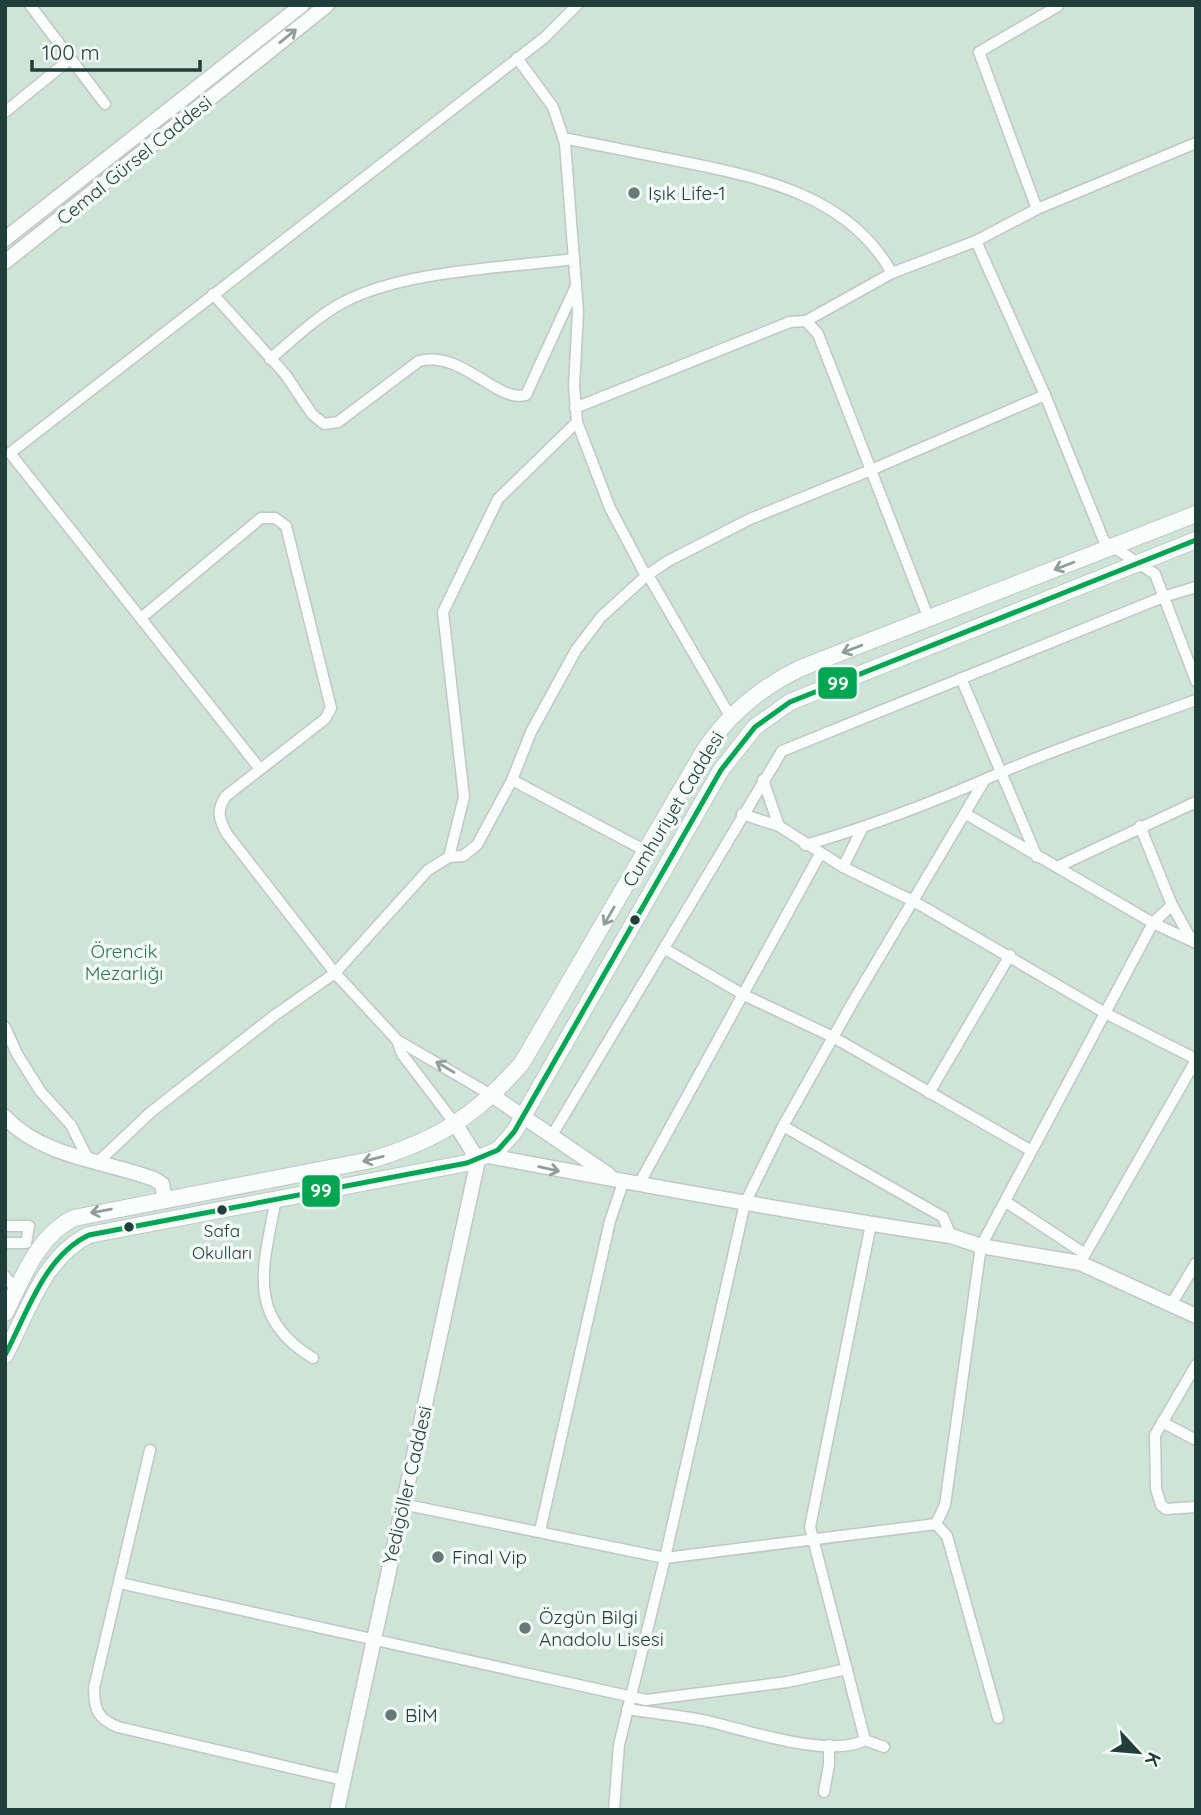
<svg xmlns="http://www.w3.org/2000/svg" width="1201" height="1815" font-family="Quicksand,sans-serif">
  <rect width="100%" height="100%" fill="#e5eae8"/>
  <rect fill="#cde4d6" x="5" y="5" width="1191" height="1805"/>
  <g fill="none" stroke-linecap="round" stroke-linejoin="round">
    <g stroke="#c2c7c5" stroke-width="13">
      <g id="minor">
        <polyline points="30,5 105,104"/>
        <polyline points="517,58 553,107 565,143 578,312 574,386 577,422 610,508 646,576"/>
        <polyline points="5,112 69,60"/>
        <path d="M563,138C603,146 644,154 684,162C763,178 849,196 892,273"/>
        <polyline points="1037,209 979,52 1058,6"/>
        <polyline points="976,241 1037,209 1196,143"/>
        <path d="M213,294L285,374L312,414L324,424L338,422L419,361C463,350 496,403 526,395L575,288"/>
        <polyline points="806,321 892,273 976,241 1045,395 1104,541 1155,574 1196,681"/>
        <path d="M270,359C293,340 316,317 342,303C403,270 505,268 574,259"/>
        <polyline points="575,408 790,322 806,321 818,334 929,619"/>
        <polyline points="648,575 730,716"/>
        <path d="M141,618L261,518H275L286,526L331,708L325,719L226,796C216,810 219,820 227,834L335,973L397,1040L493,1096"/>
        <polyline points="961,678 1037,857"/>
        <polyline points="260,769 10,453 544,38 577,5"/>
        <polyline points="512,780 646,851"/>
        <polyline points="763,780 779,826"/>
        <polyline points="742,814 779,826 843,867 915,902 1107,1014 1196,1059"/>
        <polyline points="966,814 1153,923 1196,943"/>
        <polyline points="1140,826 1172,905 1192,941"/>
        <path d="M805,845C872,826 936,801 1000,773C1064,745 1131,724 1196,700"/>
        <polyline points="449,857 464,797 443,612 498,499 577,422"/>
        <polyline points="843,867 862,829"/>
        <polyline points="1057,867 1196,802"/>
        <polyline points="665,949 744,995 833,1037 1030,1150"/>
        <polyline points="5,1027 17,1054 41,1092 71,1125 88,1159"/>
        <polyline points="397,1040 402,1054 456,1125"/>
        <polyline points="929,1093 1010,955"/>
        <polyline points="783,1126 943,1217 951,1236"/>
        <polyline points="551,1137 782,751 1163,597 1196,587"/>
        <polyline points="98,1162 151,1112 275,1015 335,973 428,870 449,857 463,856 477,845 512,780 531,732 576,650 601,617 646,576 668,561 750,519 871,470 1045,395"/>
        <polyline points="639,1184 820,854"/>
        <path d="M276,1199C264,1264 244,1317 313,1358"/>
        <polyline points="1006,1202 1085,1254"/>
        <polyline points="871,1224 810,1527 865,1740 884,1747"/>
        <polyline points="5,1226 29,1226 26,1243 5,1243"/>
        <polyline points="1080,1263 1196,1060"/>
        <polyline points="5,1276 17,1291"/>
        <polyline points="1172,1303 1196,1263"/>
        <polyline points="1196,1365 1155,1435 1156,1489 1161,1505 1166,1509 1196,1507"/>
        <polyline points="1162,1422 1196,1440"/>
        <path d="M150,1450L94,1688C94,1710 98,1719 118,1727L343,1780"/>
        <polyline points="402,1504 665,1558 936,1524 947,1536 998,1718"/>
        <polyline points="936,1524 945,1505 981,1246 1153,923 1172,905"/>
        <polyline points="540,1531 610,1221 624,1180"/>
        <polyline points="120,1583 646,1700 787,1682 847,1669"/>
        <path d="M627,1709C653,1713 681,1716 707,1721C745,1730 830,1759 865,1740"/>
        <polyline points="824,1792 829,1765 829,1745"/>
        <polyline points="614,1810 619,1745 665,1558 745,1203 783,1126 854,1000 984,781"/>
      </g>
    </g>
    <g stroke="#c2c7c5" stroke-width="17">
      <g id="tertiary">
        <polyline points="5,239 302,5"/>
        <polyline points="5,262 327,5"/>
        <polyline points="493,1096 609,1175"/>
        <path d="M5,1117C44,1158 103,1160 154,1179L162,1184L165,1200"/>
        <path d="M489,1156C642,1185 796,1213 951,1236L981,1246L1080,1263L1196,1316"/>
        <polyline points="337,1810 478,1160 456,1125"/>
      </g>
    </g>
    <g stroke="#c0c8c6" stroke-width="18">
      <g id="secondary">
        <path d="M5,1313C23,1278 37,1236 74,1218L371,1160C438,1140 477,1115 522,1063L705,749C730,713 761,687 801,668L1196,514"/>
        <path d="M5,1355C27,1314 44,1256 89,1235L467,1163L498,1150L514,1132L721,770L755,727L790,702L1196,540"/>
      </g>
    </g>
    <use href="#minor" stroke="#fbfcfc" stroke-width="10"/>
    <use href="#tertiary" stroke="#fbfcfc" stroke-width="14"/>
    <use href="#secondary" stroke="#fbfcfc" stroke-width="16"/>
    <g stroke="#f3f9f7" stroke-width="10">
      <path id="bus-1" d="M5,1355C27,1314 44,1256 89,1235L467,1163L498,1150L514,1132L721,770L755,727L790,702L1196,540"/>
    </g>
    <use href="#bus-1" stroke="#00a651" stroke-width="5"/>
  </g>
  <defs><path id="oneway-shaft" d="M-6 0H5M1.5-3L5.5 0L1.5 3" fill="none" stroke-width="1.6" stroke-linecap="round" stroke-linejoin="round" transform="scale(1.75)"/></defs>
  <g stroke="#8e9e9b">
    <use href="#oneway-shaft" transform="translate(288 36) rotate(-39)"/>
    <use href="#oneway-shaft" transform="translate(1064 566) rotate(159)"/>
    <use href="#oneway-shaft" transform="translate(852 649) rotate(159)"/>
    <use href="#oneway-shaft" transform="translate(609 916) rotate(120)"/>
    <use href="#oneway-shaft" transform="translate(445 1067) rotate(-149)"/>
    <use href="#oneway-shaft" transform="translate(373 1159) rotate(166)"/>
    <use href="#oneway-shaft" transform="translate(549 1169) rotate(13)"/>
    <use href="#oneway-shaft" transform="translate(101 1211) rotate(170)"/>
  </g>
  <g fill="#667b77" stroke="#f3f9f7" stroke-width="2.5">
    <circle cx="634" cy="193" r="7"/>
    <circle cx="438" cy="1557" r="7"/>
    <circle cx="525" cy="1628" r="7"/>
    <circle cx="391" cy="1715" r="7"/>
  </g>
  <g fill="#213f3a" stroke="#f3f9f7" stroke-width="2.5">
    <circle cx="635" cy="920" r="6"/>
    <circle cx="222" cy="1210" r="6"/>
    <circle cx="129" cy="1227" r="6"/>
  </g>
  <g text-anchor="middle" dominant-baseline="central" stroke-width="7" stroke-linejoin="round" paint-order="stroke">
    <g font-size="17" fill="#213f3a" stroke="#f3f9f7">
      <text x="222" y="1230">Safa<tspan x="222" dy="22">Okulları</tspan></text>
    </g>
    <g font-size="19" fill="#213f3a" stroke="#f3f9f7">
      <text transform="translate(134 160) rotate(-39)">Cemal Gürsel Caddesi</text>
      <text transform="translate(673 809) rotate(-59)">Cumhuriyet Caddesi</text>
      <text transform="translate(407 1485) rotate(-77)">Yedigöller Caddesi</text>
    </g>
    <g font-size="19" fill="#213f3a" stroke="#f3f9f7" text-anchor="start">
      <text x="648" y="193">Işık Life-1</text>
      <text x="452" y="1557">Final Vip</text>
      <text x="539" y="1617">Özgün Bilgi<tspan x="539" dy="22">Anadolu Lisesi</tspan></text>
      <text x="405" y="1715">BİM</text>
    </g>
    <g font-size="19" fill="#297950" stroke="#f3f9f7">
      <text x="124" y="951">Örencik<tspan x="124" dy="22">Mezarlığı</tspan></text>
    </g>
  </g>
  <g stroke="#f3f9f7" stroke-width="2.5">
    <rect x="817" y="666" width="41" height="34" rx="7" fill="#00a651"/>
    <rect x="301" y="1174" width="40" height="34" rx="7" fill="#00a651"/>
  </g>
  <g font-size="19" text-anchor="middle" font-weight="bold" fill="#fff">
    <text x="838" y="690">99</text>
    <text x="321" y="1197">99</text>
  </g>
  <rect width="1201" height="1815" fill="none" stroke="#213f3a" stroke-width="14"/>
  <g transform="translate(1138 1752) rotate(116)" stroke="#f3f9f7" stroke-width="5" paint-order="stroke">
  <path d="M0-5L12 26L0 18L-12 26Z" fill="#213f3a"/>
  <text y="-10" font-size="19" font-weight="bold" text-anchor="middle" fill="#213f3a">K</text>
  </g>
  <path d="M32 60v10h168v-10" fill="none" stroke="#213f3a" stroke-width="3.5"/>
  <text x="42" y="60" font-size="21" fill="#213f3a" stroke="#f3f9f7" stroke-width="5" paint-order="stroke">100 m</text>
</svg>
